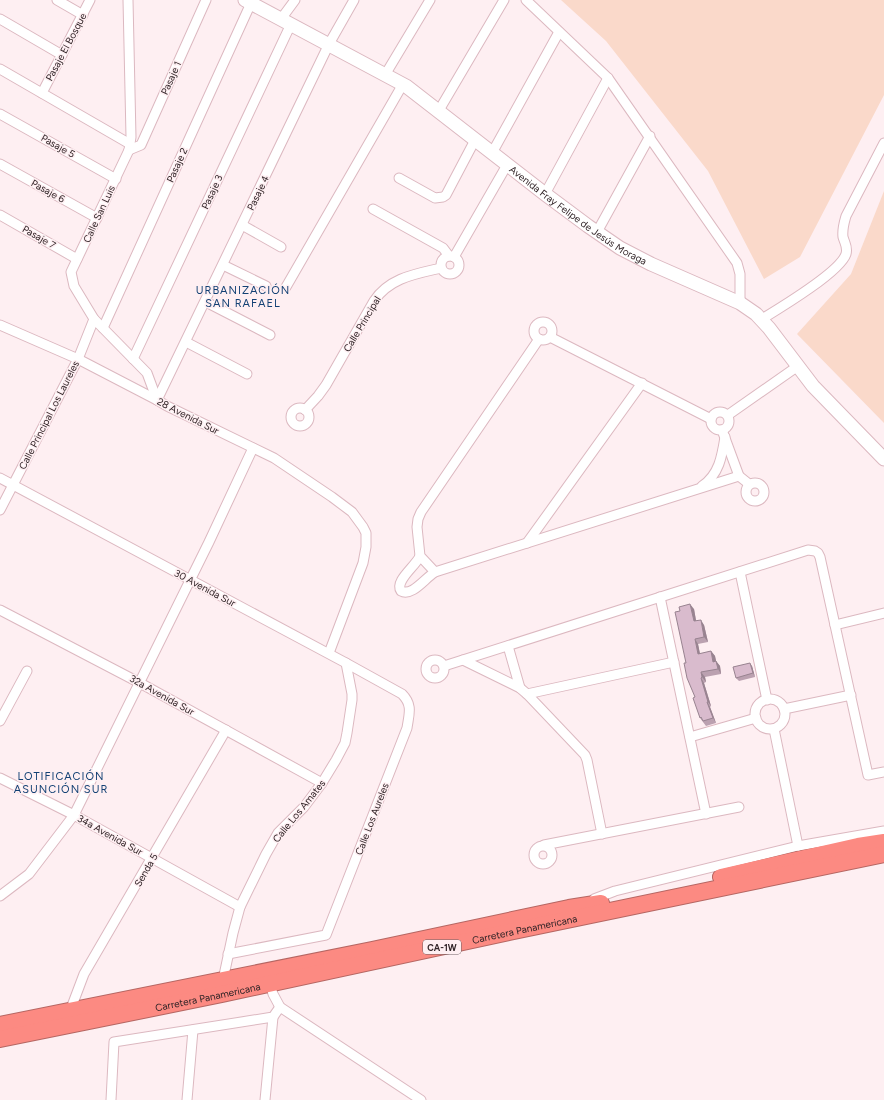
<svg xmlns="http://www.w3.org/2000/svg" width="884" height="1100" font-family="Figtree,sans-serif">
  <rect width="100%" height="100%" fill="#feeff2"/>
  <g fill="#fad9ca">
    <polygon points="561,0 884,0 884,95 800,257 764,279 708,171 606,41"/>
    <polygon points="884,191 884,423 797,334 851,274"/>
  </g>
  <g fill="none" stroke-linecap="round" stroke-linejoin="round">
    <g stroke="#dcb8c0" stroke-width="11">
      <g id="street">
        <polyline points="57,0 83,15"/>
        <polyline points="128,0 131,137 129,150 71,272 74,286 94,319 147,373 157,400"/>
        <polyline points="526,0 608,78 737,263 740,274 740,303"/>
        <polyline points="0,19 62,55"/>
        <polyline points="281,19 295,0"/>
        <polyline points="0,69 130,144"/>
        <polyline points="385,75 430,0"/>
        <polyline points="42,93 90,0"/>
        <polyline points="438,112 504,0"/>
        <polyline points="0,114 116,179"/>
        <polyline points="129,150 141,145 206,0"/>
        <polyline points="492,153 559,32"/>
        <polyline points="0,164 97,218"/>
        <polyline points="399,178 435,198 443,197 446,195 475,140"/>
        <polyline points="545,194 608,78"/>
        <polyline points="373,209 443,248 449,256"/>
        <polyline points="0,215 77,259"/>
        <polyline points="242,225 281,247"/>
        <polyline points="597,232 650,136"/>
        <circle cx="450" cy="265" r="9"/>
        <polyline points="454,257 507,165"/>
        <polyline points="223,265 266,286"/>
        <polyline points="286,287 403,84"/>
        <polyline points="206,302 270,335"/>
        <path d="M762,319C780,308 840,272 846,254C848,247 845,244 843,237C842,229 844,223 846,216L884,143"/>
        <circle cx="543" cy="331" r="9"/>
        <polyline points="0,325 78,359 157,400 167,406 274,458 332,497 352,512 363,527 366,533 366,547 363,563 329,653"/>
        <polyline points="103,328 251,3"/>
        <polyline points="550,337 711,419"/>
        <polyline points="539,339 421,512 418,519 417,527 420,556 435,572 739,476"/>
        <polyline points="186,342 247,374"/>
        <polyline points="133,359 291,24"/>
        <polyline points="157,400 329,44 354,0"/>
        <circle cx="300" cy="417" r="9"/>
        <path d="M305,410L318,396L326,385L374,301C389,278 415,274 441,268"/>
        <circle cx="720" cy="421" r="9"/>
        <polyline points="728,415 798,366"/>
        <polyline points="722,430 739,476 749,484"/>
        <path d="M0,478L346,663L402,694C413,705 409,714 407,728L326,935L228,954"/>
        <circle cx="755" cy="492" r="9"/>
        <path d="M702,486C719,475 722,456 725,437"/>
        <polyline points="0,510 78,359 94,319"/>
        <polyline points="527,543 642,383"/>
        <path d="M420,556C416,566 394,581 401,591C412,597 425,578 435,572"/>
        <polyline points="740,572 767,700"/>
        <polyline points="660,597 706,814"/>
        <polyline points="0,610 140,683 322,783"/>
        <polyline points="835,625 884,613"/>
        <polyline points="508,646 520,688"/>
        <circle cx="435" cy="669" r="9"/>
        <polyline points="463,660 520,688 527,694 585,755 587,760 602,834"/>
        <polyline points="444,666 808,550 815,551 818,553 820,557 868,775 884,772"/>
        <polyline points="527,694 674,662"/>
        <circle cx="770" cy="714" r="15"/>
        <polyline points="784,709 851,695"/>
        <polyline points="0,721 27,671"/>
        <polyline points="774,729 798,846"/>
        <polyline points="690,737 756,718"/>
        <polyline points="0,778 74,815 240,907"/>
        <polyline points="544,845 739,807"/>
        <circle cx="543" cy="855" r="9"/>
        <polyline points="0,896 29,874 74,815 209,542 253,448"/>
        <polyline points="594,899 615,891 798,846 884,831"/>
        <polyline points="223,980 233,933 240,907 266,854 278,833 304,807 322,783 336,760 345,743 347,733 352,700 352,694 346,663"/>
        <polyline points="270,984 273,994 280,1007 421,1100"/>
        <polyline points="70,1011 84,974 226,730"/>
        <polyline points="111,1100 114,1042 273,1017 280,1007"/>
        <polyline points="187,1100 193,1030"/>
        <polyline points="265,1100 273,1017"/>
      </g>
    </g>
    <g stroke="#dcb8c0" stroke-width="15">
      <g id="secondary">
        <path id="s1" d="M245,0L406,86L545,194L588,226L620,248L651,264L740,303L756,314L769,328L813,386L884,459"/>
      </g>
    </g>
    <g stroke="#b56662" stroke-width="18">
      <g id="highway">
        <polyline points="721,877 858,846 884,842"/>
        <polyline points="0,1025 372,950 569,908 601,903"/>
        <path id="s2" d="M0,1039L222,994L509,932L884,854"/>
      </g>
    </g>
    <use href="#street" stroke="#fff" stroke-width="9"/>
    <use href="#secondary" stroke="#fff" stroke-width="13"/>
    <use href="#highway" stroke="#fc8a82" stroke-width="16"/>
  </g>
  <g fill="#bba1b0">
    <polygon points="694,609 696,621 704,625 708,642 698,644 700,654 711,651 715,656 716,661 720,666 721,674 705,677 706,682 704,683 711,706 710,707 716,723 706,726 700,718 695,697 686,663 680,611"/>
    <polygon points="752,666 755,677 739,681 736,678"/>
  </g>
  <g fill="#988390">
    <polygon points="690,604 694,609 697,626 694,621"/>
    <polygon points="701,620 704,625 708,642 704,637"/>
    <polygon points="695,639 698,644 701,659 698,654"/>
    <polygon points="711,651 715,656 717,666 713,662"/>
    <polygon points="716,661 720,666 721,674 718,669"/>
    <polygon points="750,663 752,666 755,677 753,673"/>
    <polygon points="701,672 705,677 706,682 702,677"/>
    <polygon points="701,678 704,683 711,706 708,702"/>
    <polygon points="707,702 710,707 716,723 713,718"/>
  </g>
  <g fill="#d9bbcd" stroke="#988390">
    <polygon points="690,604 694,621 701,620 704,637 695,639 698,654 711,651 713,662 716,661 718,669 701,672 702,677 701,678 708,702 707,702 713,718 703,721 701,717 700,718 693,698 695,697 687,678 684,663 686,663 675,612 680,611 679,607"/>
    <polygon points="750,663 753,673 736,678 733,667"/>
  </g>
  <g text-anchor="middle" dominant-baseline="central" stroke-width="3" stroke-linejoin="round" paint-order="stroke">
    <rect fill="#feeff2" stroke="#6e6164" stroke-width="1" x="423" y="940" width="38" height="14" rx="3"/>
    <g font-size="9" font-weight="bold" fill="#312427">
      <text x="442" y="947">CA-1W</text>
    </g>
    <g font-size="10" fill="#312427" stroke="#feeff2">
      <text transform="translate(66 47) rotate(-62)">Pasaje El Bosque</text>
      <text transform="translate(171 78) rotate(-66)">Pasaje 1</text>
      <text transform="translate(58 146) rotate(29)">Pasaje 5</text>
      <text transform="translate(177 165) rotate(-66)">Pasaje 2</text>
      <text transform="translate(48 191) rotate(29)">Pasaje 6</text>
      <text transform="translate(212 192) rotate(-65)">Pasaje 3</text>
      <text transform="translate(258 193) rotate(-64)">Pasaje 4</text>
      <text transform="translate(99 214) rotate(-65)">Calle San Luis</text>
      <text stroke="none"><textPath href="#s1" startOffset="398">Avenida Fray Felipe de Jesús Moraga</textPath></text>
      <text transform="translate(39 237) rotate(30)">Pasaje 7</text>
      <text transform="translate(362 324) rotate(-59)">Calle Principal</text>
      <text transform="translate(49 415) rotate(-63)">Calle Principal Los Laureles</text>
      <text transform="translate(188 416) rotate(27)">28 Avenida Sur</text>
      <text transform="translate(205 588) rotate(28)">30 Avenida Sur</text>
      <text transform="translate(162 695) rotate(29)">32a Avenida Sur</text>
      <text transform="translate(299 811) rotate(-51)">Calle Los Amates</text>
      <text transform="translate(372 819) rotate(-69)">Calle Los Aureles</text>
      <text transform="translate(110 835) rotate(29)">34a Avenida Sur</text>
      <text transform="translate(146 870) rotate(-60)">Senda 5</text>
      <text stroke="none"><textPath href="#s2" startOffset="536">Carretera Panamericana</textPath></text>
      <text stroke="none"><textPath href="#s2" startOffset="212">Carretera Panamericana</textPath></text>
    </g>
    <g font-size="11" letter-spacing="1" fill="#134174" stroke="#feeff2">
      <text x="243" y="290">URBANIZACIÓN<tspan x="243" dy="13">SAN RAFAEL</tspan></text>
      <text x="61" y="776">LOTIFICACIÓN<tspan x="61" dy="13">ASUNCIÓN SUR</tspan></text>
    </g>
  </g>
</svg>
